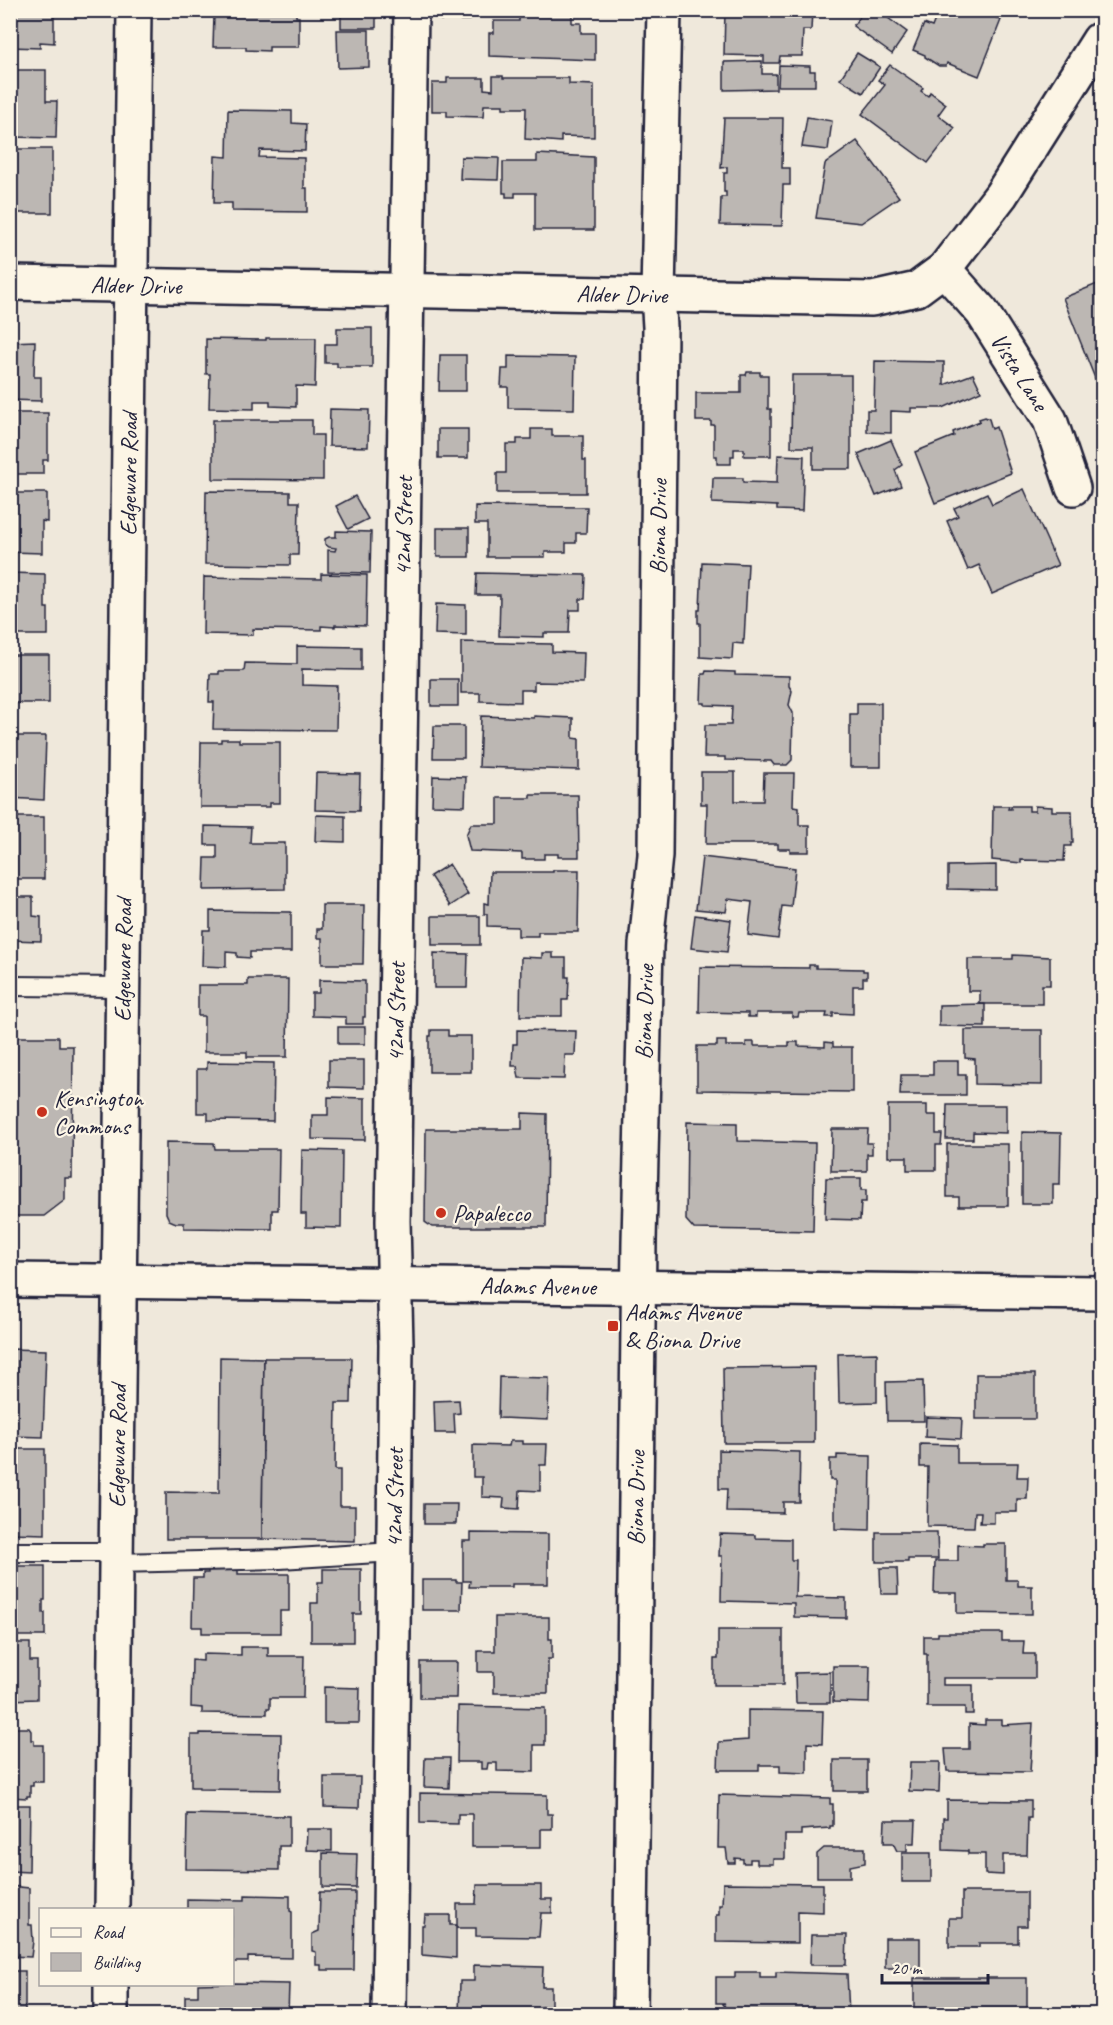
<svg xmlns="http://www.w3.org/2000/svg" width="1113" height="2025" font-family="Caveat,sans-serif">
  <rect width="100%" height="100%" fill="#efe8db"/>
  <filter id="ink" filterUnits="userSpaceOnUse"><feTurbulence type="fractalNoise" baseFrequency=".0167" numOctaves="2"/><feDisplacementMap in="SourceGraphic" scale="12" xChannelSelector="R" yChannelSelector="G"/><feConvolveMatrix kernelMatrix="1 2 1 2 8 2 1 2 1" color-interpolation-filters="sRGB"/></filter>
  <g filter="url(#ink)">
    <g fill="#bcb7b3" stroke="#22223b" stroke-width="1.5">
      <polygon points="10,10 54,11 54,43 40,42 40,48 10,47"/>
      <polygon points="217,10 296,10 296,17 299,17 299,47 269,47 269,51 246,50 246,47 213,47 214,16 220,16"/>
      <rect x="341" y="10" width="35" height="18"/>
      <rect x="441" y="10" width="29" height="10"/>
      <polygon points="519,10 572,12 572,23 581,23 581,33 595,33 595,60 489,56 489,33 494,33 494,21 519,21"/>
      <polygon points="725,10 812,10 811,30 803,30 802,56 780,56 779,63 764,63 764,56 724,55"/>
      <polygon points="864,10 877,10 907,32 892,54 853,26"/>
      <polygon points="919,10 979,10 1001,20 979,76 947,63 946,66 939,66 925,57 925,55 913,50 924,24 932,27 936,17"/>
      <polygon points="337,30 369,30 369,67 338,68"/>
      <polygon points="857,53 880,67 863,93 840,79"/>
      <polygon points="762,61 762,74 776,74 776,89 724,90 724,62"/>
      <polygon points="779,65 810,66 810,71 815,71 815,86 778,86"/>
      <polygon points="890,65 923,88 921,91 928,96 930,92 946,104 938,115 955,128 928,163 862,114 885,85 878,80"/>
      <polygon points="10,70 46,70 46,101 57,101 56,138 10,137"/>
      <polygon points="493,76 503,76 503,78 569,78 569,84 594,85 594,137 561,136 561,142 525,139 526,108 503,108 503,105 484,105 483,117 447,116 447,111 432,111 432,83 447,83 447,78 484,78 484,89 493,90"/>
      <polygon points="228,110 292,111 292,123 306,124 305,151 260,150 259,157 304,158 304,188 307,188 307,212 232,211 232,203 214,203 215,156 227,157"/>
      <polygon points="807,117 832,121 828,150 802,147"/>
      <polygon points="724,118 783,118 782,168 790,168 790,185 783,185 782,226 720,225 721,197 726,197 726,192 724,192 724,173 727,173 727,167 721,168"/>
      <polygon points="857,141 899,197 861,223 816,218 825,164"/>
      <rect x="10" y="149" width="42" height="64"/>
      <polygon points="537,154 594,157 594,230 535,230 535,193 515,193 515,197 506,197 506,193 503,193 503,162 537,162"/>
      <polygon points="461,157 499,158 498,180 460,179"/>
      <polygon points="1102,282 1102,396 1063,298"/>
      <polygon points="337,328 372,328 372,367 337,367 337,363 325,363 325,344 337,344"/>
      <polygon points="266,338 316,338 315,387 296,386 296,407 270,406 270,401 254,401 254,409 209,408 210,374 206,374 206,339 266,340"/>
      <polygon points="35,341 34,377 41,377 41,401 10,400 10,342"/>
      <polygon points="440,355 466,355 466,391 439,391"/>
      <polygon points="508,356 575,357 574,409 508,408 508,387 501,387 502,369 508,369"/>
      <polygon points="875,361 944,362 944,385 973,374 981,391 943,408 911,408 911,412 891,411 891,433 867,432 867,410 874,410"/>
      <polygon points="747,372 760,372 760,375 768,375 768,409 771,409 771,456 744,456 744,449 734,449 734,456 731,456 731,464 717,464 717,456 714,456 714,425 711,425 711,421 696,421 696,393 741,393 741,375 746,375"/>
      <polygon points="792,375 851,375 851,469 813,469 813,447 791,447"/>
      <polygon points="330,409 369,410 368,447 329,446"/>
      <polygon points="10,413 48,413 48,460 43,460 43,474 10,474"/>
      <polygon points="985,417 989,419 992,429 996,427 1011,473 935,503 915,452 954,436 953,432 980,421 979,419"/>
      <polygon points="213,420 312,420 312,435 323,435 323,480 213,479"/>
      <rect x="438" y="429" width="30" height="29"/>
      <polygon points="531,429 552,429 552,436 583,436 583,460 586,460 586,493 497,493 497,473 506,473 506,444 517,444 517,439 531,439"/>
      <polygon points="891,440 902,465 895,470 901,486 876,496 858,454"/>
      <polygon points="778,455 804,456 802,511 777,510 777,506 712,503 713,478 743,478 743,482 777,483"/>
      <polygon points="1024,489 1058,565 992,594 979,565 968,570 947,521 958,516 954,508 987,493 992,504"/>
      <polygon points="206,491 290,492 290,502 299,502 298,555 290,555 290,565 205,564"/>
      <polygon points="10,493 47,493 47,522 42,521 42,553 10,552"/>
      <polygon points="355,496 368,519 348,529 336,506"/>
      <polygon points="475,506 587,507 586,533 576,533 576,543 566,543 566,552 545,552 545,557 487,557 487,524 475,524"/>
      <rect x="437" y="528" width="32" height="29"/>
      <polygon points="336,531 371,532 370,573 328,572 328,550 335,551 336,548 329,547 325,544 325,539 329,537 336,537"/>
      <polygon points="702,562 748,564 744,640 743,640 743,644 733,643 732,659 700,657 700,623 698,623 698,610 700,610"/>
      <polygon points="10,573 45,574 45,608 48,608 48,635 10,635"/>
      <polygon points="477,573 586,575 585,599 580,599 580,610 570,610 569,633 544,633 544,637 499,636 500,595 476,595"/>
      <polygon points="321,574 367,575 366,626 335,625 335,627 321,626 321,630 253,629 253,635 203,634 204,577 321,579"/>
      <polygon points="436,604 466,605 466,635 435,634"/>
      <polygon points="461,642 552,644 552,652 584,653 583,683 534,682 534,690 521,690 521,702 480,701 480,693 461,693"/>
      <polygon points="297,646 361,647 361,670 302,669 302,685 337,686 336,730 213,729 214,702 209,702 210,674 219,674 219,671 244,671 245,663 297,664"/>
      <polygon points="10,655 49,655 49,703 13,703 13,712 10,712"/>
      <polygon points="706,671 735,672 735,675 789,676 789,686 792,691 789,705 793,713 792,760 787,765 774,765 771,761 725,760 725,757 704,757 705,725 731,725 732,706 705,705 705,703 701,703 702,674 705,674"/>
      <rect x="431" y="679" width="27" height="27"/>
      <polygon points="857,703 881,703 881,767 850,767 850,714 857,714"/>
      <polygon points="481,716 534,718 534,716 573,718 573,738 579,739 579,770 479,767"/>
      <polygon points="434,726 464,726 464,758 433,758"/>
      <polygon points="10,736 46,736 44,800 10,798"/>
      <polygon points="221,739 239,739 239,742 280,742 280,803 270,803 270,807 200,807 201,742 221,742"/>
      <polygon points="701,772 735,772 735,801 763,801 764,773 794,773 793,806 799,807 799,825 809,825 809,852 790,852 790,849 778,849 778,844 706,844 707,804 701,804"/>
      <polygon points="316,773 360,774 359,811 315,810"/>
      <polygon points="433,776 466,777 465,806 432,805"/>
      <polygon points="530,795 578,795 579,857 558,857 558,854 544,854 544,859 522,859 522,853 470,851 466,835 471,824 498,824 498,798 530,798"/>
      <polygon points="993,806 1009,806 1008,809 1011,809 1011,806 1029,806 1029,811 1035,811 1035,806 1052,807 1052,811 1072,811 1073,843 1071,843 1071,846 1065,846 1064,861 1021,860 1021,863 992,860"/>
      <polygon points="316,815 345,816 345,842 315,841"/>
      <polygon points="10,816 15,816 15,817 44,817 44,879 13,879 13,872 10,872"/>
      <polygon points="205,826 251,827 250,843 285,843 285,889 204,890 205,858 217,858 217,845 205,845"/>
      <polygon points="702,857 795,868 791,907 782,906 778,939 748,935 752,902 728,899 726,912 696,909"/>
      <polygon points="449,864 468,894 450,906 430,876"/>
      <polygon points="996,865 996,890 948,889 948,866"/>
      <polygon points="553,870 579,870 578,932 538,932 538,936 518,936 518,927 487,926 487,914 484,914 484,903 489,904 490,872 553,872"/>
      <polygon points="10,897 33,897 33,916 41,917 41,941 10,940"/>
      <polygon points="322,905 364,905 363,964 322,964 322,938 317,938 317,929 322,929"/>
      <polygon points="210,911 291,912 291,952 250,952 250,958 237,957 237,953 226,952 226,967 202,966 203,930 210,930"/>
      <polygon points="695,915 731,920 727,952 691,948"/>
      <rect x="432" y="916" width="48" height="29"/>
      <polygon points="434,953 468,954 467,988 434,988"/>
      <polygon points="542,953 553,953 553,958 566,958 566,977 569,977 568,1000 562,1000 562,1016 520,1016 521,957 542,958"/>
      <polygon points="1013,955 1050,957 1050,985 1042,985 1042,1004 980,1004 980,991 968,991 968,959 1013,959"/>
      <polygon points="809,965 816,965 816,968 863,969 863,971 867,971 867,978 863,978 863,986 853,986 853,1014 833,1013 833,1017 826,1017 827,1013 799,1013 798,1017 792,1017 792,1013 756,1013 756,1017 748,1017 748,1013 699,1012 700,967 809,968"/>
      <polygon points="248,979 288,979 287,1057 247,1057 247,1052 204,1052 204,1016 198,1016 198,985 248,985"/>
      <polygon points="319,980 365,981 365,1017 363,1017 363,1024 346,1024 346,1017 312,1016 312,993 319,993"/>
      <polygon points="985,1004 985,1027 939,1026 939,1005"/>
      <rect x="338" y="1027" width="27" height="17"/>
      <polygon points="431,1030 448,1030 448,1036 471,1036 471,1072 429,1072 429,1036 431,1036"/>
      <polygon points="517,1030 576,1031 575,1055 565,1055 564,1079 519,1078 517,1066 512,1066 513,1044 517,1044"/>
      <polygon points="965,1030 1042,1030 1042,1085 975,1084 975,1059 965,1058"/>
      <polygon points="15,1037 59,1037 59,1046 73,1046 72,1178 65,1178 65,1200 44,1216 10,1216 10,1046 14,1046"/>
      <polygon points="717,1041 726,1041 726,1046 746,1046 746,1042 754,1042 754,1046 789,1046 789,1042 798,1042 798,1046 825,1047 825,1042 833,1043 833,1047 852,1047 852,1092 697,1090 697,1046 717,1046"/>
      <polygon points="329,1060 364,1060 364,1088 329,1087"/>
      <polygon points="933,1061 958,1061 958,1075 966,1075 966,1095 900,1095 901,1075 933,1075"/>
      <polygon points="207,1062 274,1063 273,1121 208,1120 208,1113 197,1113 197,1069 207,1069"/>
      <polygon points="328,1097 365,1098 365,1140 312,1139 312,1115 328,1115"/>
      <polygon points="888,1105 927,1105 927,1115 936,1115 936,1134 942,1134 941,1145 936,1145 936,1170 907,1170 907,1157 888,1157"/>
      <polygon points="947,1105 1006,1105 1006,1133 973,1132 973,1139 946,1139"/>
      <polygon points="522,1113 547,1114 546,1227 432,1227 425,1222 426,1129 522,1129"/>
      <polygon points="687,1122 737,1123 737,1141 815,1143 813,1231 694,1229 686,1220"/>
      <polygon points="832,1129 868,1129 867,1143 872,1143 872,1154 867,1154 867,1171 831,1171"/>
      <polygon points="1022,1132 1061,1133 1060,1184 1053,1184 1053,1204 1022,1204"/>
      <polygon points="166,1142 214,1143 215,1149 279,1149 278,1210 272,1210 272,1229 184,1228 184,1223 176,1223 169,1220 166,1213"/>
      <polygon points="947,1144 1008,1144 1008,1206 959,1206 959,1197 947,1197"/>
      <polygon points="302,1150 342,1151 341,1228 306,1227 306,1214 301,1214"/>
      <polygon points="826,1178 861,1178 861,1190 866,1190 866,1202 861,1202 860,1220 825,1219"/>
      <polygon points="10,1349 46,1350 43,1437 10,1436"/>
      <polygon points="877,1353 877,1402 839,1403 838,1354"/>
      <polygon points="220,1357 264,1358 262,1539 166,1539 166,1492 219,1493"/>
      <polygon points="264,1358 352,1358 351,1403 336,1403 335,1470 340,1470 340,1506 355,1506 355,1541 262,1539"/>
      <polygon points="814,1367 814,1443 724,1443 723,1368"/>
      <rect x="976" y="1374" width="59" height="45"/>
      <polygon points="499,1377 549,1378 548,1420 498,1418"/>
      <polygon points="923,1381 924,1421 887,1421 886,1382"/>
      <polygon points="459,1400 460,1413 454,1414 455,1433 435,1433 434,1401"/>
      <polygon points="926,1417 962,1418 961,1439 925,1437"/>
      <polygon points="510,1441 522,1441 522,1444 547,1444 546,1465 540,1465 540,1491 520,1490 519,1509 503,1508 504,1498 482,1497 482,1477 473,1477 473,1445 509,1446"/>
      <polygon points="920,1444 957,1445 957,1463 1018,1463 1017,1477 1028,1477 1027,1499 1017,1499 1017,1512 994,1512 994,1523 980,1523 981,1512 975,1512 974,1527 927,1526 928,1467 920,1467"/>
      <polygon points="10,1449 45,1449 45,1534 10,1533"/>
      <polygon points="719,1450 800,1452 799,1502 783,1502 783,1513 726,1512 727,1489 719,1489"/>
      <polygon points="837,1455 871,1456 870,1530 835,1529 835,1480 830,1480 830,1459 837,1459"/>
      <polygon points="424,1504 457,1504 456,1524 424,1524"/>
      <polygon points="876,1532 937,1532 938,1559 908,1559 908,1562 876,1562"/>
      <polygon points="471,1533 548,1534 548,1584 512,1584 512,1587 469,1587 470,1581 463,1581 463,1541 471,1541"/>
      <polygon points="720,1534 755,1535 755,1538 791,1539 791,1560 796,1560 795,1597 846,1598 846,1618 794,1617 794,1603 721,1601 722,1556 719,1556"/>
      <polygon points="983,1544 1006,1544 1006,1580 1018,1580 1018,1586 1032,1586 1032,1614 957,1613 957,1593 934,1593 935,1561 958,1561 958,1545 983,1546"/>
      <polygon points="208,1564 238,1564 238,1574 289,1574 289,1611 280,1611 280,1633 202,1633 202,1627 192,1627 193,1578 203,1578 203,1573 208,1573"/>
      <polygon points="10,1566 45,1566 45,1600 43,1600 43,1613 45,1613 45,1636 10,1636"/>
      <polygon points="880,1568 897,1568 898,1594 881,1594"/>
      <polygon points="323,1569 361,1569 361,1614 353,1614 353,1642 311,1642 311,1603 318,1603 318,1582 323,1582"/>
      <polygon points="422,1580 456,1580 456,1582 462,1582 461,1610 422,1610"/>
      <polygon points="495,1617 549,1617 549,1639 552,1639 552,1659 548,1659 548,1693 494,1693 494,1672 478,1672 478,1651 495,1651"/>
      <polygon points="718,1630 783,1630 783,1685 714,1685 714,1659 718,1659"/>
      <polygon points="938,1633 1002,1633 1002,1641 1024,1641 1023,1654 1035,1654 1035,1678 943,1678 943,1685 973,1685 973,1714 965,1714 965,1707 927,1707 927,1654 924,1654 924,1636 938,1636"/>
      <polygon points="10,1643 30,1643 30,1661 37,1661 37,1699 10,1700"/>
      <polygon points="241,1647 268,1647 268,1656 304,1656 303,1698 270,1698 270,1708 267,1708 267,1714 202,1713 202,1708 191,1707 192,1660 203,1661 203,1654 241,1655"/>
      <polygon points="420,1662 457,1662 456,1698 420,1698"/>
      <polygon points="833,1666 870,1666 869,1703 833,1702"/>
      <polygon points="830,1672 830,1703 796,1703 795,1673"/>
      <polygon points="324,1687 360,1688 359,1723 324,1723"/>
      <polygon points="458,1706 545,1708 545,1745 534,1745 534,1772 497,1771 497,1763 488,1763 487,1769 481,1769 481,1762 457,1762"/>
      <polygon points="748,1710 823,1711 822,1744 807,1743 807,1773 780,1772 780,1765 759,1765 759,1770 718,1770 719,1742 748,1740"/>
      <polygon points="985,1720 1002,1720 1002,1725 1033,1723 1030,1772 947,1771 945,1749 969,1749 969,1724 985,1725"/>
      <polygon points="10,1728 29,1728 31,1731 31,1740 34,1740 34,1745 43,1745 43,1782 33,1782 33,1786 30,1786 30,1796 27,1796 27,1798 10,1797"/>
      <polygon points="200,1733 281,1734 280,1790 199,1789 199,1787 191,1787 191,1735 200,1735"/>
      <polygon points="425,1758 450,1758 449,1788 424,1787"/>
      <rect x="834" y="1760" width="33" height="31"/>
      <polygon points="910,1762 940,1762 939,1792 909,1791"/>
      <polygon points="324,1777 360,1777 359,1808 324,1807"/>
      <polygon points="420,1793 547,1795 547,1814 552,1814 552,1829 541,1829 541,1847 472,1847 472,1814 458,1814 458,1824 420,1823"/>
      <polygon points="719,1795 830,1798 830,1804 833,1804 833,1826 830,1826 830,1828 801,1830 801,1835 785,1835 785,1859 773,1859 773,1864 757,1864 757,1859 750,1859 750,1863 743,1863 743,1859 735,1858 735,1863 728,1863 726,1848 718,1848"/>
      <polygon points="947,1800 1031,1801 1031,1818 1028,1818 1027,1855 1003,1855 1003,1875 985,1874 985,1854 968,1854 968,1851 943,1850 943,1818 947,1818"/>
      <polygon points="10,1805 30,1805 29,1872 10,1871"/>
      <polygon points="187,1814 289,1816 289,1846 279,1846 279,1870 186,1869"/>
      <polygon points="885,1820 916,1820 915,1843 907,1843 907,1851 897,1851 893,1843 884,1843"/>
      <polygon points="307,1829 332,1829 332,1851 306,1850"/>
      <polygon points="824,1848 865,1848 865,1863 850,1866 850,1877 817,1877 817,1854"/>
      <polygon points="323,1853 357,1854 356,1888 323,1887"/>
      <rect x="902" y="1853" width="29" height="29"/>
      <polygon points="723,1883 823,1884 823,1912 798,1911 798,1943 716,1942 716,1915 719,1915 719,1905 722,1905"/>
      <polygon points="477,1885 541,1885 541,1899 552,1899 552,1913 541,1913 539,1937 476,1936 476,1928 457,1928 457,1904 476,1904"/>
      <polygon points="10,1886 29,1888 29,1925 32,1925 33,1941 31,1957 10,1956"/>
      <polygon points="320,1892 355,1892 354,1970 321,1970 321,1965 316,1965 316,1952 312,1951 312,1934 319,1931"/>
      <polygon points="962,1892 1027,1892 1027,1926 1018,1926 1018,1943 979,1943 979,1947 949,1947 949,1918 962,1918"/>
      <polygon points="245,1895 290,1896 290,1911 292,1912 292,1958 248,1957 248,1962 232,1962 232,1910 187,1910 187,1899 245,1900"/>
      <polygon points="425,1915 450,1915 450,1925 456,1925 456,1958 422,1955 422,1925 424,1925"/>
      <polygon points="811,1935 847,1935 846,1965 810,1965"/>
      <rect x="885" y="1938" width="35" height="30"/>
      <polygon points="474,1965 543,1967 542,1987 551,1987 551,2008 542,2007 542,2014 459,2014 460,1981 474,1981"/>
      <rect x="10" y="1971" width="15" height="43"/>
      <polygon points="735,1972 760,1972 760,1977 776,1977 776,1972 847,1974 849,2014 731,2014 723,2004 725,2003 716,2003 716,1977 735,1977"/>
      <polygon points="914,1978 1027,1978 1027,2014 949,2014 949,2008 914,2008"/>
      <polygon points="232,1983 289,1984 288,2014 185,2014 185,1996 198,1996 198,1984"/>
      <rect x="421" y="2008" width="30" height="6"/>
    </g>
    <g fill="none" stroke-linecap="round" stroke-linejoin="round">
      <g stroke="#22223b" stroke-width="22">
        <g id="service">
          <polyline points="10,986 123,987"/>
          <polyline points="10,1552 116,1552"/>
          <polyline points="116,1563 280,1559 394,1552"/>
        </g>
      </g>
      <g stroke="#22223b" stroke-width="38">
        <g id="minor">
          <path id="s1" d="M944,269L982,312L1050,420L1073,488"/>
          <path id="s2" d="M10,283L872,299L917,289L944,269L1001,195L1099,40H1102"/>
          <path id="s3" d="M112,1910L134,10"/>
          <polyline points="111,2014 111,1984"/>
          <path id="s4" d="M389,2014L396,1345L393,1221L411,10"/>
          <path id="s5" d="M630,2014L639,1241L646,945L655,855L660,327L658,295L664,10"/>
        </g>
      </g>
      <g stroke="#22223b" stroke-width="38">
        <g id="secondary">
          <path id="s6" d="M10,1280L1102,1293"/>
        </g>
      </g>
      <use href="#service" stroke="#fcf5e5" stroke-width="18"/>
      <use href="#minor" stroke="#fcf5e5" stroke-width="33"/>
      <use href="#secondary" stroke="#fcf5e5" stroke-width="33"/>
    </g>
  </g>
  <g fill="#c8321e" stroke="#fcf5e5" stroke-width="2">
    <circle cx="42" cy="1112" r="6"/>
    <circle cx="441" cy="1213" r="6"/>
    <rect x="607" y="1320" width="12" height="12" rx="3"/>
  </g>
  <g text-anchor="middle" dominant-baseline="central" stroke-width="4.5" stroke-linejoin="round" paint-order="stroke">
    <g font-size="24" fill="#22223b" stroke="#fcf5e5">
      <text stroke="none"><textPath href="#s2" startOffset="126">Alder Drive</textPath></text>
      <text stroke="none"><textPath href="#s2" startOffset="612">Alder Drive</textPath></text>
      <text stroke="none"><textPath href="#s1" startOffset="128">Vista Lane</textPath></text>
      <text stroke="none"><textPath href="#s3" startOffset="1436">Edgeware Road</textPath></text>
      <text stroke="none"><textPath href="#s4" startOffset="1488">42nd Street</textPath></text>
      <text stroke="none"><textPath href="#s5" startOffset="1488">Biona Drive</textPath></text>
      <text stroke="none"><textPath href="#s3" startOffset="950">Edgeware Road</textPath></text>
      <text stroke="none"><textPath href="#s5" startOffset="1002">Biona Drive</textPath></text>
      <text stroke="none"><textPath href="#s4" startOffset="1002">42nd Street</textPath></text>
      <text stroke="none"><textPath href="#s6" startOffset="528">Adams Avenue</textPath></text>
      <text stroke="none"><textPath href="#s3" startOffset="464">Edgeware Road</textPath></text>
      <text stroke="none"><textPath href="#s4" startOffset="516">42nd Street</textPath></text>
      <text stroke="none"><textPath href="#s5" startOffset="516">Biona Drive</textPath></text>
    </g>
    <g font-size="24" fill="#22223b" stroke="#fcf5e5" text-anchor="start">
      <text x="54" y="1098">Kensington<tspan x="54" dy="28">Commons</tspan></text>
      <text x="453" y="1213">Papalecco</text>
      <text x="625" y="1312">Adams Avenue<tspan x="625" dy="28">&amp; Biona Drive</tspan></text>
    </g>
  </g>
  <rect width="1113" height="2025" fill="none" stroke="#fcf5e5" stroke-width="36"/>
  <rect x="18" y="18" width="1077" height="1989" fill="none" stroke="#22223b" stroke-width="2" filter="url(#ink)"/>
  <rect x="39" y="1908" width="195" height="78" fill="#fcf5e5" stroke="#a5a1a1" stroke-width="1.5"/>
  <rect x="51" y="1928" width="30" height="9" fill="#fcf5e5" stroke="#a5a1a1" stroke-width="1.5"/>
  <text x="93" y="1938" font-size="18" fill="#22223b">Road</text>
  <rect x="51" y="1953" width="30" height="18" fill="#bcb7b3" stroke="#a5a1a1" stroke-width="1.5"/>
  <text x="93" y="1968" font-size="18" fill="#22223b">Building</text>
  <path d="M882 1974v9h106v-9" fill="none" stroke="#22223b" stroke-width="3"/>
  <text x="891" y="1974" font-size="18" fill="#22223b" stroke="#fcf5e5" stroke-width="4.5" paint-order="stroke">20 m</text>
</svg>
